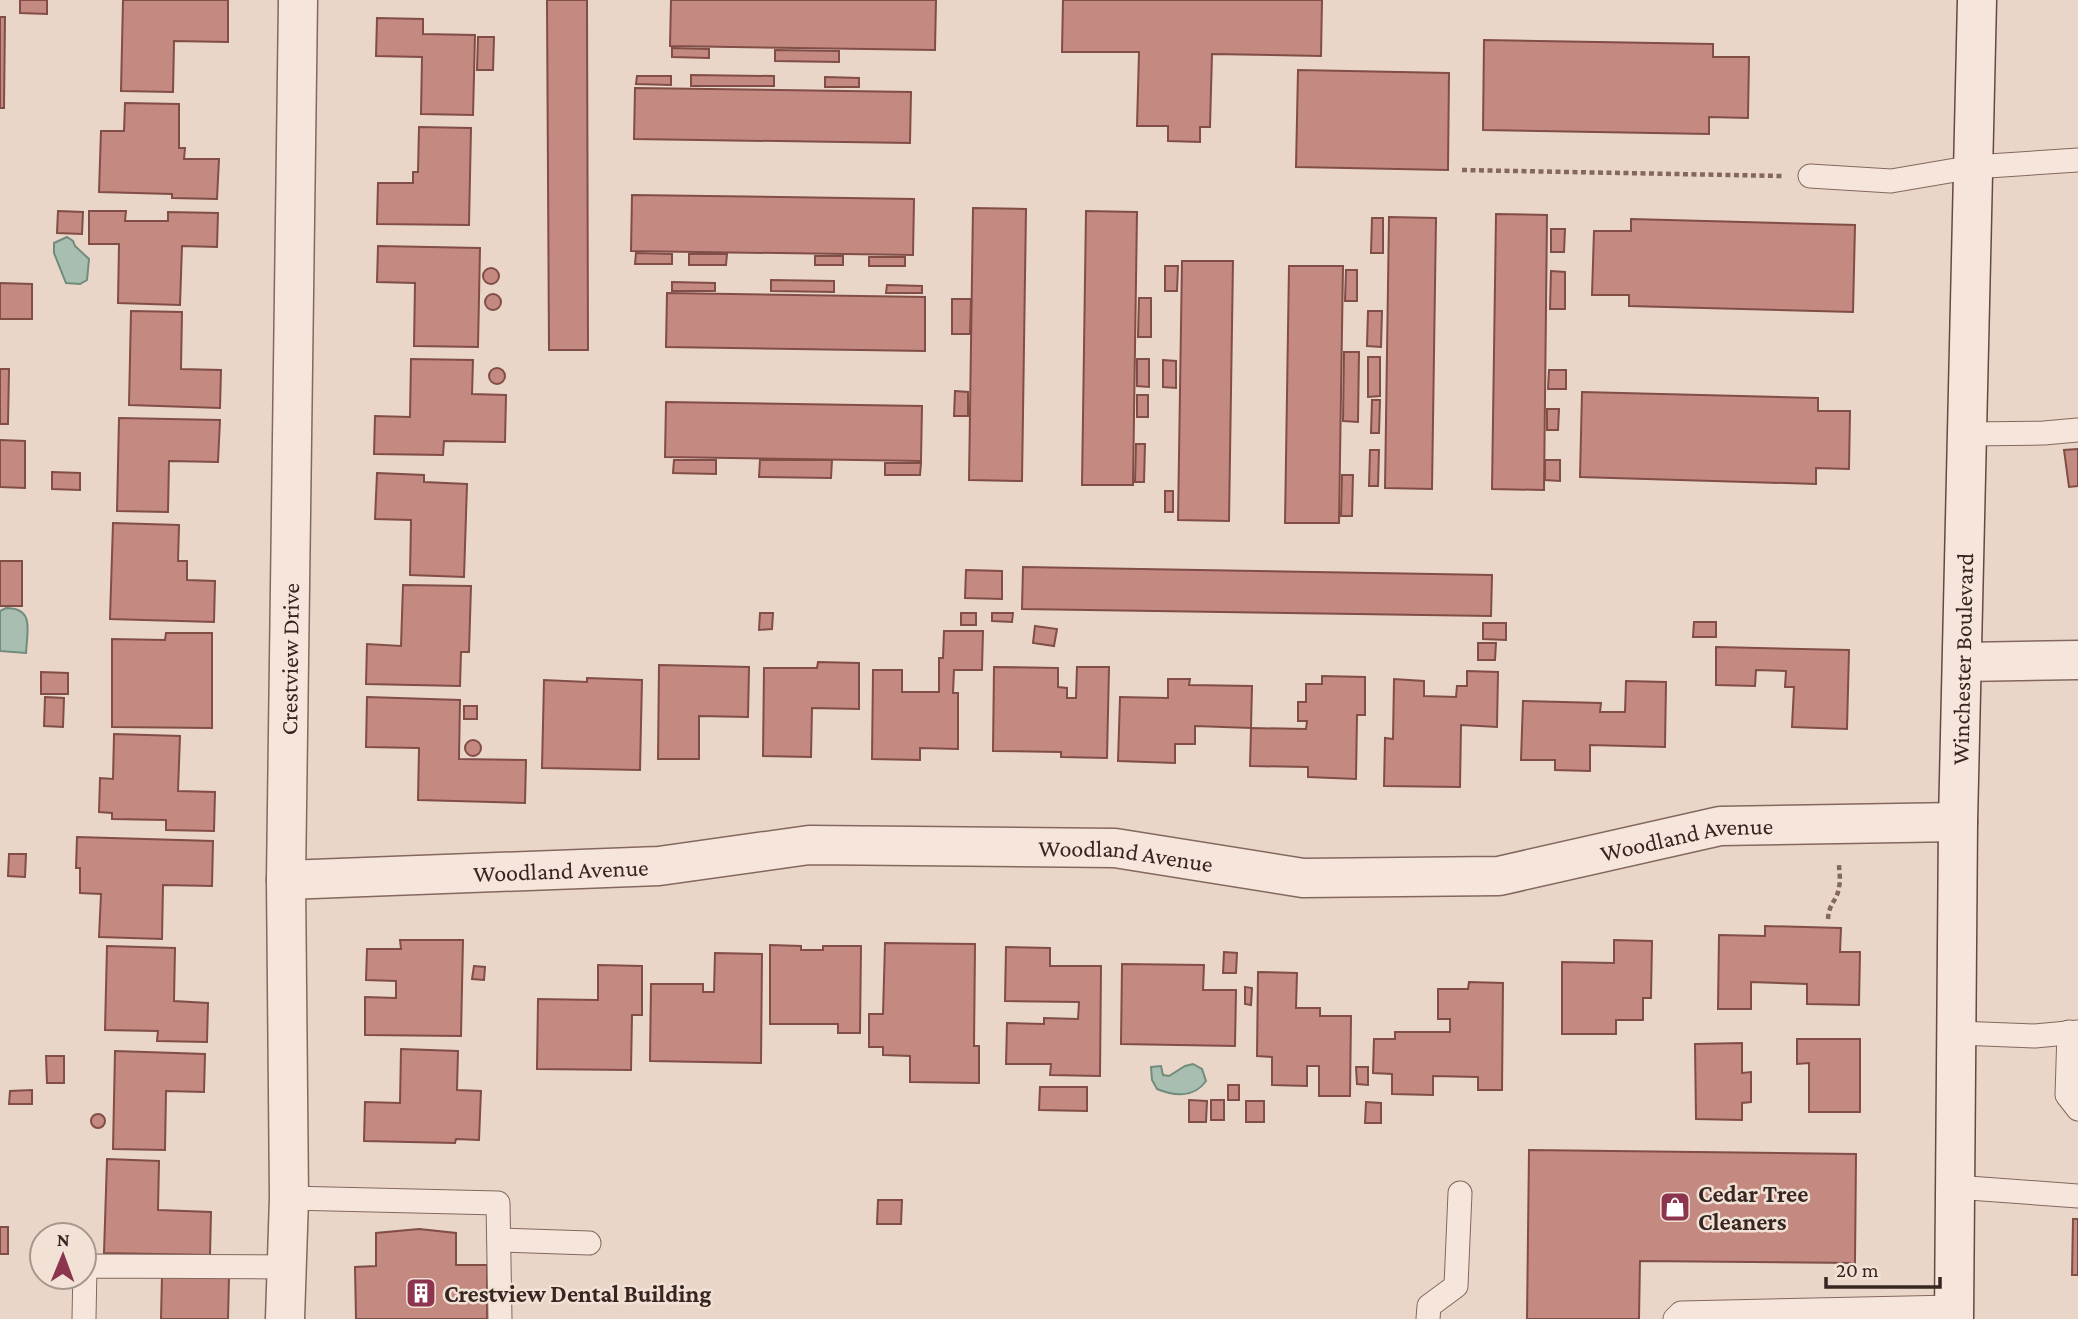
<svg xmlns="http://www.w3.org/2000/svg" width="2078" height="1319" font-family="'Crimson Pro',serif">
  <rect width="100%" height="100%" fill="#ead6c8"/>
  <g fill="#a8beb1" stroke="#708c7d" stroke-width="2">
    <polygon points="67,237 73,241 75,246 89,259 87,280 80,284 66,283 54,253 54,243"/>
    <path d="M6,608C35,608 27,631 26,653L0,651V611Z"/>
    <path d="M1193,1064L1202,1069L1206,1081C1194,1098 1174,1096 1157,1089L1152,1080L1151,1067L1161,1066L1163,1075L1169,1076L1185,1066Z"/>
  </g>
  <g fill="#c48a81" stroke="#814d47" stroke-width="2">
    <polygon points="20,0 47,0 47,14 20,13"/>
    <polygon points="123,0 228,0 228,42 174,41 173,92 121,91"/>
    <polygon points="547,0 587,0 588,350 549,350"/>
    <polygon points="671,0 936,0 935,50 670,46"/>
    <polygon points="1063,0 1322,0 1321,56 1212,54 1210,127 1200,127 1200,142 1168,141 1168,126 1137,126 1139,52 1062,52"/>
    <polygon points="0,17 5,17 4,108 0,108"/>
    <polygon points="377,18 423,19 423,34 475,35 473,115 421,114 422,57 376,56"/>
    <polygon points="478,37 494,37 493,70 477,70"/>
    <polygon points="1484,40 1713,44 1713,57 1749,57 1748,118 1709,117 1709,134 1483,130"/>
    <polygon points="672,48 709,49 709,58 672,57"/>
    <polygon points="775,50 839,51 839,62 775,61"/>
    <polygon points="1298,70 1449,73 1448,170 1296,167"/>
    <polygon points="691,75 774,76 774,86 691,86"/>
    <polygon points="637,76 671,76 671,85 636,84"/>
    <polygon points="825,77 859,78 859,87 825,87"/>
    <polygon points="635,88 911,92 910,143 634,139"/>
    <polygon points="125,103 179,104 179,148 185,148 184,159 219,159 217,199 172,198 172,194 99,192 101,131 124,131"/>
    <polygon points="419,127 471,128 469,225 377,224 378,183 413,183 413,172 418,172"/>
    <polygon points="632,195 914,199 913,255 631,251"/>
    <polygon points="973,208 1026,209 1022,481 969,480"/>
    <polygon points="58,211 83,212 82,234 57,233"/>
    <polygon points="89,211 126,211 125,221 168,221 168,212 218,213 217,247 182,246 180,305 118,303 119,244 89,244"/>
    <polygon points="1086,211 1137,212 1133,485 1082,485"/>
    <polygon points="1496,214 1547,215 1544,490 1492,489"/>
    <polygon points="1389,217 1436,218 1432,489 1385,488"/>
    <polygon points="1372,218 1383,218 1383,253 1371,253"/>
    <polygon points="1631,219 1855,225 1853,312 1629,306 1629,295 1592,295 1594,231 1631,231"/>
    <polygon points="1551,229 1565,229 1564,252 1551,252"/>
    <polygon points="378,246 480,248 478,347 414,346 415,283 377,282"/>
    <polygon points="636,253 672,254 672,264 635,264"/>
    <polygon points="689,254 727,254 726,265 689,265"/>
    <rect x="815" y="256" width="28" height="9"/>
    <rect x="869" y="257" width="36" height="9"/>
    <polygon points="1182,261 1233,261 1229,521 1178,520"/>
    <polygon points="1165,266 1178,266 1177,291 1165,291"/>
    <polygon points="1289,266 1343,266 1339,523 1285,523"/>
    <circle cx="491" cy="276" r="8"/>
    <polygon points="1346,270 1357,270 1357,301 1345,301"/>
    <polygon points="1551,271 1565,272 1565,309 1550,309"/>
    <polygon points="771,280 834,281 834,292 771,291"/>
    <polygon points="672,282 715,283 715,291 672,291"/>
    <polygon points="0,283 32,284 32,319 0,319"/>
    <polygon points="887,285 922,286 922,293 886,293"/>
    <polygon points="667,293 925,297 925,351 666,347"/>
    <circle cx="493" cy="302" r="8"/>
    <polygon points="1139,298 1151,298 1151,337 1138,337"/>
    <polygon points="952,299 971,299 970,334 952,334"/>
    <polygon points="131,311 182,312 181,369 221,370 220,408 129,405"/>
    <polygon points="1368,311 1382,311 1381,347 1367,346"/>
    <polygon points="1344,352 1359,352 1358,422 1343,421"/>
    <polygon points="1368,357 1380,357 1380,396 1368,397"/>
    <polygon points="411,359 473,360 472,394 506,395 505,442 444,441 443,455 374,454 375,416 410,417"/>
    <polygon points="1137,359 1149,359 1149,387 1137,386"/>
    <polygon points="1163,360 1176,361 1176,388 1163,387"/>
    <circle cx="497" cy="376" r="8"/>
    <polygon points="0,369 9,369 8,424 0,424"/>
    <polygon points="1549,370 1566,370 1566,389 1548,389"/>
    <polygon points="955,391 968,392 968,416 954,416"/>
    <polygon points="1582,392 1818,398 1818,411 1850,411 1849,469 1816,468 1816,484 1580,477"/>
    <rect x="1137" y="395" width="11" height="22"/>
    <polygon points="1372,400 1380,400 1379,433 1371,433"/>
    <polygon points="666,402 922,406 921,461 665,457"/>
    <polygon points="1547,409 1559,409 1558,430 1547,430"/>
    <polygon points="119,418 220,420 218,462 169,461 168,512 117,511"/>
    <polygon points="0,440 25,441 25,488 0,487"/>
    <polygon points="1136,444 1145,444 1144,482 1135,482"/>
    <polygon points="2078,449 2078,486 2069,487 2064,450"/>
    <polygon points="1370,450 1379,450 1378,486 1369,486"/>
    <polygon points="674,460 716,460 716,474 673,473"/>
    <polygon points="760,460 832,460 831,478 759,477"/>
    <polygon points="1545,460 1560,460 1560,481 1545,480"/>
    <polygon points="885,463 921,463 920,475 885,475"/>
    <polygon points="52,472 80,473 80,490 52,489"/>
    <polygon points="377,473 424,475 424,482 467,484 464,577 410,575 411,520 375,519"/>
    <polygon points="1342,475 1353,475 1352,516 1341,516"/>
    <rect x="1165" y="491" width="8" height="21"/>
    <polygon points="113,523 179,525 178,561 187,561 187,580 215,581 214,622 110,619"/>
    <rect x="0" y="561" width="22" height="45"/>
    <polygon points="1023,567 1492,575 1491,616 1022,609"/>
    <polygon points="966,570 1002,571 1002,599 965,598"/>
    <polygon points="403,585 471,586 469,652 461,652 460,686 366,684 367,644 401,646"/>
    <polygon points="760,613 773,613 772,629 759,630"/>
    <rect x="961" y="613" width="15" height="12"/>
    <polygon points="992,613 1013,613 1012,622 992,621"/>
    <polygon points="1694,622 1716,622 1716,637 1693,637"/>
    <polygon points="1483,623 1506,623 1506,640 1483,639"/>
    <polygon points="1035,626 1057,629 1054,646 1033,643"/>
    <polygon points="944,631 983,631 982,670 954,670 953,693 958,693 958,749 920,748 920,760 872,759 873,670 902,670 902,692 939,692 939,658 943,658"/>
    <polygon points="166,633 212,633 212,728 112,727 112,639 165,640"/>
    <polygon points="1478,643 1496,643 1495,660 1478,660"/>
    <polygon points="1716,647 1849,650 1847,729 1792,727 1794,687 1785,687 1786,671 1756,670 1755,686 1716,685"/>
    <polygon points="818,662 859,663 859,709 812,708 811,757 763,756 764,668 817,668"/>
    <polygon points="659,665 749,667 748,717 699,716 699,759 658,759"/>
    <polygon points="994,667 1058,668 1058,687 1067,688 1067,698 1076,698 1077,667 1109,667 1107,758 1061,757 1061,752 993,751"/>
    <polygon points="1467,671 1498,672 1497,727 1461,725 1460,787 1384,786 1385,738 1393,739 1394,679 1424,681 1424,696 1456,697 1457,686 1467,686"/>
    <polygon points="41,672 68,673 68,694 41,694"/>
    <polygon points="1322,676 1365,677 1365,715 1357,715 1356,779 1308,777 1308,767 1250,766 1251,728 1306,729 1307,721 1298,721 1298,702 1306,702 1306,684 1322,684"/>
    <polygon points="587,678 642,680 640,770 542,768 544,680 587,682"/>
    <polygon points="1168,679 1190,679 1189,685 1252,686 1251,728 1195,726 1195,744 1175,744 1175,763 1118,761 1120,697 1168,698"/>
    <polygon points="1626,681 1666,682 1665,747 1590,745 1590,771 1555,770 1555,760 1521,760 1523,701 1601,703 1600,712 1625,712"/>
    <polygon points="45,697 64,698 63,727 44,726"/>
    <polygon points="367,697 460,700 459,759 526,760 525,803 418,800 419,748 366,747"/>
    <rect x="464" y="706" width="13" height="13"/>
    <polygon points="114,734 180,736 178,791 215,792 214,831 166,830 166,820 112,819 112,813 99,812 100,778 113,779"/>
    <circle cx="473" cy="748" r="8"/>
    <polygon points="77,837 213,841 212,886 163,885 162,939 99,937 101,894 80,893 80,868 76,868"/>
    <polygon points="9,854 26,854 25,877 8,876"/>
    <polygon points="1765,926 1841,928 1840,952 1860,952 1859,1005 1807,1004 1807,984 1751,982 1751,1009 1718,1009 1719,935 1765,936"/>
    <polygon points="400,940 463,940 461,1036 365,1035 365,997 396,998 396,981 366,980 367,949 401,949"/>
    <polygon points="1614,940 1652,941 1651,998 1643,998 1643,1020 1616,1020 1616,1034 1562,1034 1562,962 1614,963"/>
    <polygon points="885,943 975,944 974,1046 979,1046 979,1083 910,1082 910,1056 883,1055 883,1047 869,1047 869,1014 883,1014"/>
    <polygon points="770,945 801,946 801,950 823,950 823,946 861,946 860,1033 838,1033 838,1024 770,1024"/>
    <polygon points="107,946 175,948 174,1001 208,1003 207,1042 157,1041 158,1031 105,1030"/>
    <polygon points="1006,947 1050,948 1050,966 1101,966 1100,1076 1050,1075 1051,1064 1006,1064 1007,1023 1044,1024 1044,1018 1078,1019 1079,1002 1005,1001"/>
    <polygon points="1224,952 1237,953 1236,973 1223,973"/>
    <polygon points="715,953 762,954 761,1063 650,1061 651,984 703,984 703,992 714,992"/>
    <polygon points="1122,964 1204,965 1203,990 1236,990 1235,1046 1121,1044"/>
    <polygon points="598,965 642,966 642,1015 632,1015 631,1070 537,1069 538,999 598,1000"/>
    <polygon points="474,966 485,967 484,980 472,979"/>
    <polygon points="1258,972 1297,973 1296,1008 1320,1008 1320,1016 1351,1016 1350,1096 1319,1096 1319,1066 1307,1066 1307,1086 1272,1085 1272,1057 1257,1056"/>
    <polygon points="1469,982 1503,983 1502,1090 1478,1090 1478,1077 1433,1076 1433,1095 1392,1094 1392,1074 1373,1073 1374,1039 1395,1039 1395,1032 1450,1032 1450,1019 1438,1019 1438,989 1468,989"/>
    <polygon points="1245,987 1252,988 1251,1005 1245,1004"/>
    <polygon points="1797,1039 1860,1039 1860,1112 1809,1112 1809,1063 1797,1064"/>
    <polygon points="1742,1043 1742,1073 1751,1072 1751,1102 1742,1103 1742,1120 1696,1119 1695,1044"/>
    <polygon points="401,1049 458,1051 457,1090 481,1091 479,1140 456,1139 455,1143 364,1141 365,1102 400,1103"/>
    <polygon points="115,1051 205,1054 204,1092 166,1091 165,1150 113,1149"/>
    <polygon points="46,1056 64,1056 64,1083 47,1083"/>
    <polygon points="1356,1067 1368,1067 1368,1085 1357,1084"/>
    <rect x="1228" y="1085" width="11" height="15"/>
    <polygon points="1040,1087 1087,1087 1087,1111 1039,1110"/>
    <polygon points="32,1090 32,1104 9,1104 10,1091"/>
    <polygon points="1189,1100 1207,1101 1206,1122 1189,1122"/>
    <rect x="1211" y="1100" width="13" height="20"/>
    <rect x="1246" y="1101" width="18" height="21"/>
    <polygon points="1366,1102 1381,1103 1381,1123 1365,1123"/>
    <circle cx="98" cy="1121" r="7"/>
    <polygon points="1529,1150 1856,1154 1855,1263 1640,1261 1639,1319 1527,1319"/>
    <polygon points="107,1159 159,1161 158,1210 211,1212 210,1255 104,1253"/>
    <polygon points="878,1200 902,1200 901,1224 877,1224"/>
    <polygon points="2073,1219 2078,1219 2078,1275 2072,1275"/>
    <rect x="0" y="1227" width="8" height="27"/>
    <polygon points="419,1229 456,1233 456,1265 487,1265 487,1319 356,1319 355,1267 376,1266 376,1233"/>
    <polygon points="162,1275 229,1277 228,1319 161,1319"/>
  </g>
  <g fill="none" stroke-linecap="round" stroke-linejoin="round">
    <g stroke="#84675e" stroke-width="25">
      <g id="service">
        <polyline points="1810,176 1891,181 1973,167 2078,160"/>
        <polyline points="1968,434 2044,433 2078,430"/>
        <polyline points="2069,1032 2067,1095 2078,1109"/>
        <polyline points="1958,1033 2035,1036 2078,1032"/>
        <polyline points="1955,1187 2078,1196"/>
        <polyline points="289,1198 498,1203 500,1319"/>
        <polyline points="499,1240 589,1243"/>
        <polyline points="84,1319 85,1266 285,1267"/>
        <polyline points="1428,1319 1429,1306 1456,1286 1460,1193"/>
        <polyline points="1675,1319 1681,1313 1954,1307"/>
      </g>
    </g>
    <g stroke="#84675e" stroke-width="41">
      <g id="minor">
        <polyline points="1963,662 2078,660"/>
        <path id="s1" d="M286,880L659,866L809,845L1115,848L1303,878L1499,876L1720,826L1958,822"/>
        <path id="s2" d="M285,1319L289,1198L286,880L298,0"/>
      </g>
    </g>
    <g stroke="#664942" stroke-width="41">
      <g id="secondary">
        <path id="s3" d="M1954,1319L1958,822L1977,0"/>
      </g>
    </g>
    <g stroke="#84675e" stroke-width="4.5" stroke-dasharray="5 3.5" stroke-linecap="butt">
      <polyline points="1462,170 1783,176"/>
      <path d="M1828,919C1829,902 1837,902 1839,887C1841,880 1839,871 1839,864"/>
    </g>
    <use href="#service" stroke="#f6e5da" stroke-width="23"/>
    <use href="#minor" stroke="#f6e5da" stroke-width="38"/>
    <use href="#secondary" stroke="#f6e5da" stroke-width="38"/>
  </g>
  <defs>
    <g id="shop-square" transform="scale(1.575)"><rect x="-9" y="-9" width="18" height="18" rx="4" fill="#8d344f" stroke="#f2e2d6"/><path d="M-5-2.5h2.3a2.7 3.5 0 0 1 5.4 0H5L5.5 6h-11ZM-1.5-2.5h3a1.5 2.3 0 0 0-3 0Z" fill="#fff"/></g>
    <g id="building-square" transform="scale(1.575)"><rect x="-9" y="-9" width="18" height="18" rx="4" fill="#8d344f" stroke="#f2e2d6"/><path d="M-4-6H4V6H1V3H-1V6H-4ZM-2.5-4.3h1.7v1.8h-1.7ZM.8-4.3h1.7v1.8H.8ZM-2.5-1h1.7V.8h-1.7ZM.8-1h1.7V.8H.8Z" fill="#fff"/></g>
  </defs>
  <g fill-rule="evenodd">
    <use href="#shop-square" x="1675" y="1207"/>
    <use href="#building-square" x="421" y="1293"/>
  </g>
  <g text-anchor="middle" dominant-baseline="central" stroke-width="5" stroke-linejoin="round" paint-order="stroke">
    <g font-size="24" fill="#362521" stroke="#f2e2d6">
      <text stroke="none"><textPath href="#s3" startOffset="660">Winchester Boulevard</textPath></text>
      <text stroke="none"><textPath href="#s2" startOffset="660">Crestview Drive</textPath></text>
      <text stroke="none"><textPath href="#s1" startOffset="1409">Woodland Avenue</textPath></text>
      <text stroke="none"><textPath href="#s1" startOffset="842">Woodland Avenue</textPath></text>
      <text stroke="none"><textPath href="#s1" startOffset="275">Woodland Avenue</textPath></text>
    </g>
    <g font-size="24" font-weight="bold" fill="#362521" stroke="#f2e2d6" text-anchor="start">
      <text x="1698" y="1193">Cedar Tree<tspan x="1698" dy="28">Cleaners</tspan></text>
      <text x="444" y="1293">Crestview Dental Building</text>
    </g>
  </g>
  <g transform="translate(63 1256) rotate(1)"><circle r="33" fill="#f2e2d6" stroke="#a7968e" stroke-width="2"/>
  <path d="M0-5L12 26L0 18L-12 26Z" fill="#8d344f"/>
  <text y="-10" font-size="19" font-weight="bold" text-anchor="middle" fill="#362521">N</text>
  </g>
  <path d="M1826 1277v10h114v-10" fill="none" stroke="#362521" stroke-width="3.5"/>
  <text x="1836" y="1277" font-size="21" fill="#362521" stroke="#f2e2d6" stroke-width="5" paint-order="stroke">20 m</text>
</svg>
